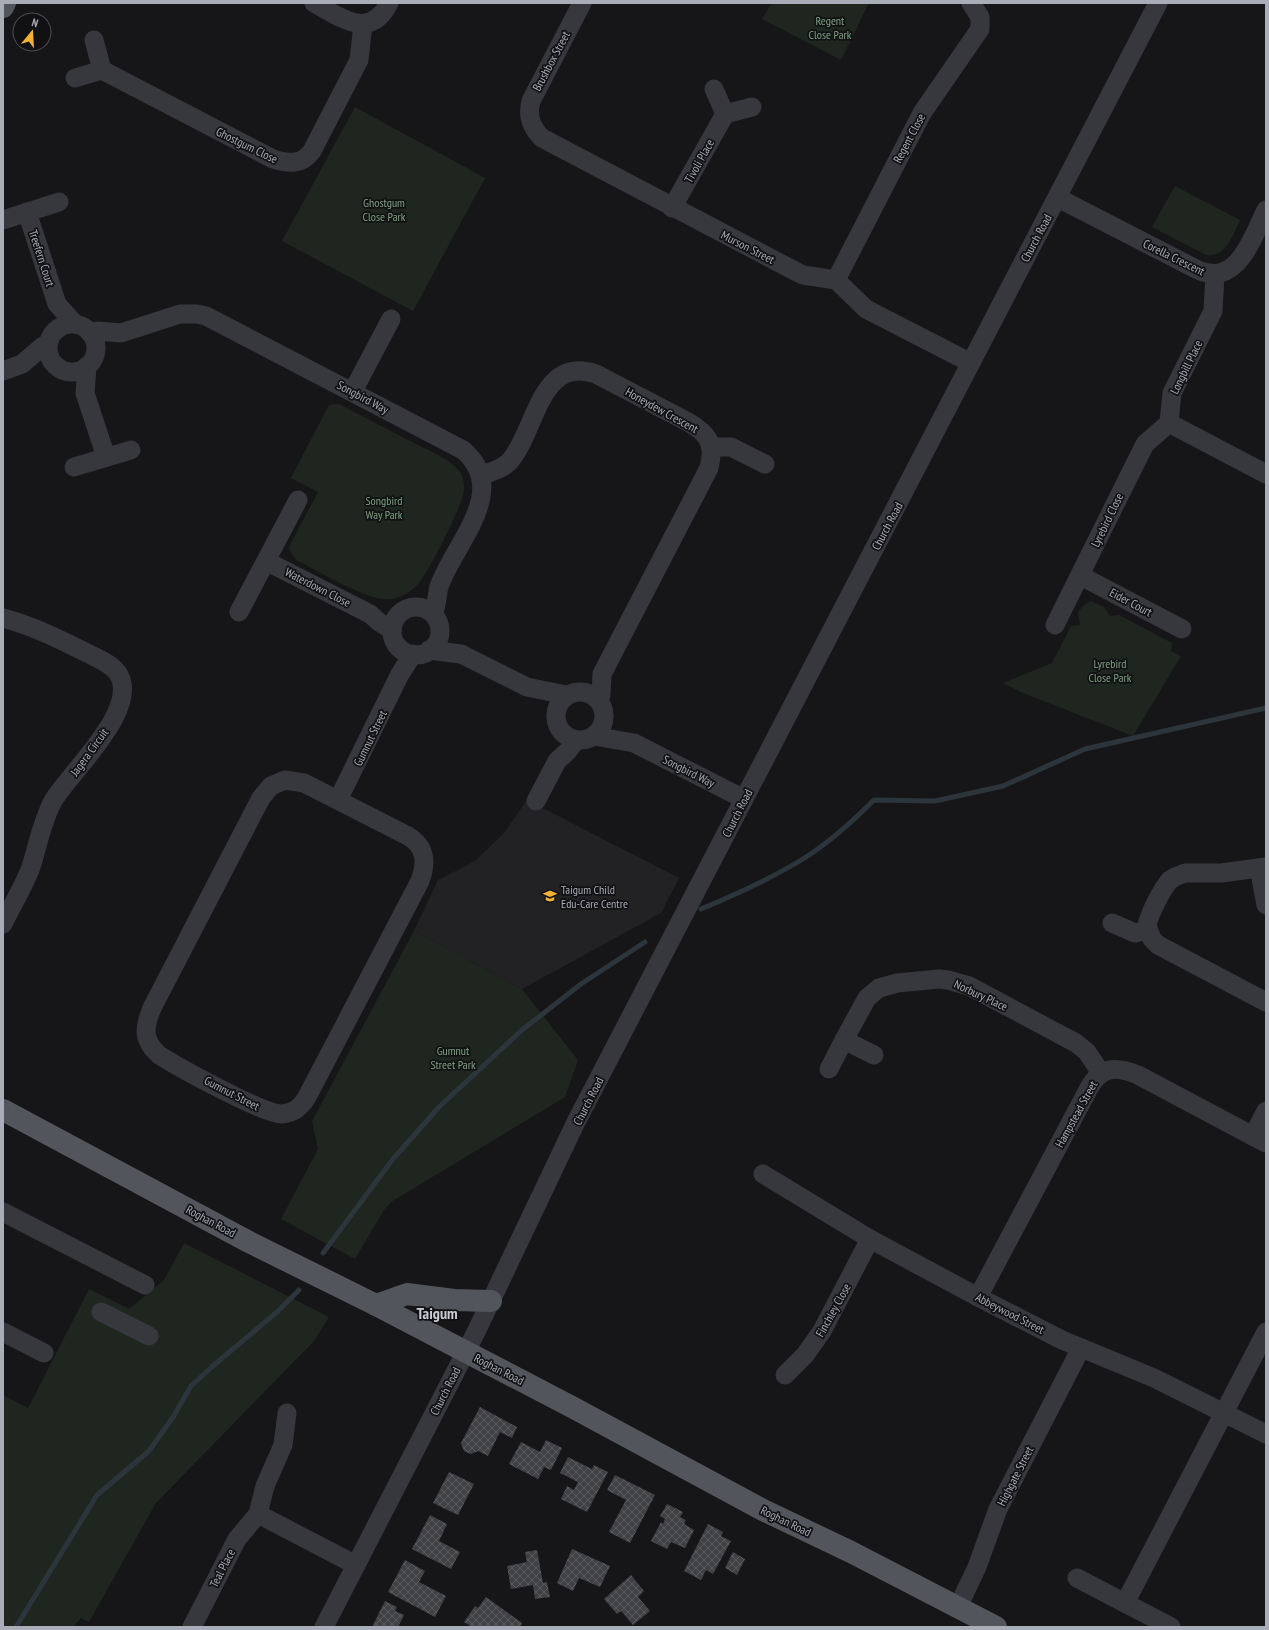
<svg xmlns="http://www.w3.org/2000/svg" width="1269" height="1630" font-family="'PT Sans Narrow',sans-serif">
  <defs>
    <pattern id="building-cross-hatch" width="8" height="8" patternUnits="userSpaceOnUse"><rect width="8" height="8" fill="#404145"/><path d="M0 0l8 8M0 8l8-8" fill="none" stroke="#595a5e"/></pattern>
  </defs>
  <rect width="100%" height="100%" fill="#161618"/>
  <polygon fill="#222225" points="527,800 679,878 661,913 522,989 414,931 438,880 475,861 504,833"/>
  <g fill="#1e261f">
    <polygon points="772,3 869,3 841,60 762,19"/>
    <polygon points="355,107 485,178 413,311 282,241"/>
    <path d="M1175,186L1240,220C1233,235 1226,258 1206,255L1152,227Z"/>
    <path d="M339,404C364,417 389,430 414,443C429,451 449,458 460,472C464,478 465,488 463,495C461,508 427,575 418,584C411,592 401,598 390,599C368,602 317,570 296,560L289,549L291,543L318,492L291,478L329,405Z"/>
    <polygon points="1091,601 1104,607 1110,616 1119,615 1172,643 1171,651 1181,656 1133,736 1023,693 1003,683 1052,663 1071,626 1080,625 1078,612 1084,605"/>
    <polygon points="414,931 522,989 578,1060 565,1097 391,1202 384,1210 355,1259 281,1219 318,1149 312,1121"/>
    <polygon points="184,1243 329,1317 314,1341 156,1503 89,1622 81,1618 73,1627 3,1627 3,1395 28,1408 89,1289 129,1309 164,1280"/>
  </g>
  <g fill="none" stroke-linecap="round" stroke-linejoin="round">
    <g stroke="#2c353c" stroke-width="5">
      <path d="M701,909C737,894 773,878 806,857C831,841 853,821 874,800L935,801L1003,786L1085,749L1266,708"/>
      <polyline points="323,1253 393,1159 439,1107 522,1030 581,984 645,942"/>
      <polyline points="16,1627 97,1495 149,1451 173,1417 191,1386 214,1365 277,1312 299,1290"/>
    </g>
  </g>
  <g fill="url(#building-cross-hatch)">
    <polygon points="480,1407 517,1427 512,1438 500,1432 488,1456 478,1451 471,1454 464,1451 461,1443"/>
    <polygon points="546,1440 562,1448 551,1470 544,1467 538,1479 509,1464 521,1442 540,1452"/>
    <polygon points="568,1457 592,1469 594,1465 608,1472 587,1512 561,1499 567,1486 574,1490 578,1482 560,1473"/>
    <polygon points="449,1472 474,1484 458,1515 433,1503"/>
    <polygon points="615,1475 655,1495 630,1543 609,1532 626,1500 607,1490"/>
    <polygon points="667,1504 683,1512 680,1517 686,1520 684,1524 694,1530 685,1548 671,1542 667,1549 651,1541 661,1522 663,1524 665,1519 660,1516"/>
    <polygon points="430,1515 447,1524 439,1541 460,1552 451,1569 412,1549"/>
    <polygon points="708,1524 723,1532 721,1536 731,1541 713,1574 706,1570 701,1580 684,1571"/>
    <polygon points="572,1549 610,1566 600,1587 579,1578 573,1591 557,1583"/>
    <polygon points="537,1550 543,1583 547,1582 550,1597 535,1599 533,1585 511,1589 507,1566 527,1562 525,1552"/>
    <polygon points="733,1552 745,1559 737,1575 725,1568"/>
    <polygon points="405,1560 425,1571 419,1582 446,1596 435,1617 388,1592"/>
    <polygon points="631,1575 644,1591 638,1597 650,1611 633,1625 621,1611 617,1614 604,1599"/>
    <polygon points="486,1597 522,1623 520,1627 472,1627 464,1622 475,1606 478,1608"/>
    <polygon points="385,1601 397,1607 395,1611 404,1615 398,1627 372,1627"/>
  </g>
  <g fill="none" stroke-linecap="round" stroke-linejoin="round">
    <g stroke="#37383d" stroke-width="19">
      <path d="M314,3C340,17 370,41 389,3"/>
      <path d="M582,3L531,101C527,116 531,127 542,138L795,271L803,275L836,280L866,309L971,363"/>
      <path d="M102,70L273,159C289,164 302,165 312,151L359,60L363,24"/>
      <polyline points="75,78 102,70 94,40"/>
      <polyline points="714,89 725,114 752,107"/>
      <path d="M1058,198L1198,270C1238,287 1252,238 1266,210"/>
      <polyline points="672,208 725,114"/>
      <polyline points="27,212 57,304 75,324"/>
      <polyline points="3,220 59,202"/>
      <polyline points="1215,275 1213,311 1172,393 1169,423 1266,474"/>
      <polyline points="836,280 922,113 980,29 980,17 971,3"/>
      <circle cx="72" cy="348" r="24"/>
      <path d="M90,333L98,331L121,333L180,314H197L206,316L463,450C510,490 456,542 440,584C436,594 438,604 433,614"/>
      <polyline points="87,366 85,393 106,457"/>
      <polyline points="3,371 22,364 43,346 48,344"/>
      <polyline points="353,391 391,319"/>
      <polyline points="711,447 731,447 765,464"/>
      <polyline points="74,467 131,450"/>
      <path d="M482,475C491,472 502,469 509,462C536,433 539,354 596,374L688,422C709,434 715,444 709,468L602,674L601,695L599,699"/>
      <polyline points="266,561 370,614 379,622 392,630"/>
      <polyline points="1081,576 1182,629"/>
      <circle cx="416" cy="631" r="24"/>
      <polyline points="239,612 298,500"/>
      <path d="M3,618C33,626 59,639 87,653C97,658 110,663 117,672C143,707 70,772 53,801C42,821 38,845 31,867C24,886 12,905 3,924"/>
      <polyline points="1055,625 1145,444 1169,423"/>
      <polyline points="429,650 461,654 527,687 566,695"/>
      <circle cx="580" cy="716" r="24"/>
      <polyline points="594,736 634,743 744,799"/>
      <path d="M285,780L304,783L408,836C426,847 427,862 420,881L308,1095C302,1106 295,1113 282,1114C265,1115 178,1067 159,1055C142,1040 144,1027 152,1008L261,798L271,786Z"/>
      <polyline points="338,800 400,674 413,654"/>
      <polyline points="536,801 557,761 568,751 576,740"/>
      <path d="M1266,867L1221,873H1185C1180,875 1175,876 1170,880C1162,889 1149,914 1147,926L1152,939L1158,945L1266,1002"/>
      <polyline points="1259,868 1266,905"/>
      <polyline points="1112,923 1135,933 1148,930"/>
      <polyline points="844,1040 867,998 879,988 897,983 939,979 948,980 969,986 1076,1043 1087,1052 1101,1073"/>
      <polyline points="829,1069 844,1040 874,1055"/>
      <polyline points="1253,1136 1266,1111"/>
      <polyline points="763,1174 870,1239 978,1297 1062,1340 1154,1378 1266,1434"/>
      <polyline points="3,1212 145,1285"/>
      <path d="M978,1297L1089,1088C1101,1066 1116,1066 1138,1075L1266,1143"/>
      <polyline points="101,1312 149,1336"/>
      <polyline points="3,1332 44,1353"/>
      <polyline points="785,1375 805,1355 822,1331 870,1239"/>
      <polyline points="258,1514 356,1565"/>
      <polyline points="1077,1578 1171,1627"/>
      <polyline points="1125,1603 1266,1332"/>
      <polyline points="958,1607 977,1567 998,1509 1081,1348"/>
      <polyline points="192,1627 237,1539 258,1514 265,1486 283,1445 287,1413"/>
      <polyline points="324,1627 477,1330 576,1122 1158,3"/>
    </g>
    <g stroke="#53555c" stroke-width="22">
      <polyline points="3,7 5,3"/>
      <polyline points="3,1110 249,1242 376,1305 572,1407 763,1510 851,1552 996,1627"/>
      <polyline points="376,1305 407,1294 454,1300 491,1301"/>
    </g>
  </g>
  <defs>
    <g id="school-bare" transform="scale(1.08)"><path d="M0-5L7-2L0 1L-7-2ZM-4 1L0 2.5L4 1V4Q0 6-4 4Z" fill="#f2b134" stroke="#111113" stroke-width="2.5" paint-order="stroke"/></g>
  </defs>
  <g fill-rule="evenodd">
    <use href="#school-bare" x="550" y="896"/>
  </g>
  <g text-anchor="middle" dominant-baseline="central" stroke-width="3.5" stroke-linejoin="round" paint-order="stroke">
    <g font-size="12" fill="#7fa381" stroke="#111113">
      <text x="830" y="20">Regent<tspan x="830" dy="14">Close Park</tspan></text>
      <text x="384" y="202">Ghostgum<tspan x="384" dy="14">Close Park</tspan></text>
      <text x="384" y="500">Songbird<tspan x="384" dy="14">Way Park</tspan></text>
      <text x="1110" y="663">Lyrebird<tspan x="1110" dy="14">Close Park</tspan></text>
      <text x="453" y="1050">Gumnut<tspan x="453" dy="14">Street Park</tspan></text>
    </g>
    <g font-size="12" fill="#a8adb8" stroke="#111113">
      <text transform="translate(551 61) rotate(-62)">Brushbox Street</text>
      <text transform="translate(909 138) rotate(-62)">Regent Close</text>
      <text transform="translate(247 145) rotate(26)">Ghostgum Close</text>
      <text transform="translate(699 161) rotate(-61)">Tivoli Place</text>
      <text transform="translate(1036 238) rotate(-62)">Church Road</text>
      <text transform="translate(748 247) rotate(27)">Murson Street</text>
      <text transform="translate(1174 257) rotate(26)">Corella Crescent</text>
      <text transform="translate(42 258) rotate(72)">Treefern Court</text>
      <text transform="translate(1186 367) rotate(-64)">Longbill Place</text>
      <text transform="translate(363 397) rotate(28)">Songbird Way</text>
      <text transform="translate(662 410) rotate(29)">Honeydew Crescent</text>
      <text transform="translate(1107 520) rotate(-64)">Lyrebird Close</text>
      <text transform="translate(887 526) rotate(-62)">Church Road</text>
      <text transform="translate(318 587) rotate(27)">Waterdown Close</text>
      <text transform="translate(1131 602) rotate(28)">Eider Court</text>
      <text transform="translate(370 738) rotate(-64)">Gumnut Street</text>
      <text transform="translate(89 752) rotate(-54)">Jagera Circuit</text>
      <text transform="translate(689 771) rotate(27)">Songbird Way</text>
      <text transform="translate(737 813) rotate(-63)">Church Road</text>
      <text transform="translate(981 995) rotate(25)">Norbury Place</text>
      <text transform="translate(232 1093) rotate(27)">Gumnut Street</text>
      <text transform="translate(588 1101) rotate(-63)">Church Road</text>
      <text transform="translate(1076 1114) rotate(-61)">Hampstead Street</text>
      <text transform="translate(211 1221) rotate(28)">Roghan Road</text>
      <text transform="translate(833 1310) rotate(-61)">Finchley Close</text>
      <text transform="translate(1010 1313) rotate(27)">Abbeywood Street</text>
      <text transform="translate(499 1369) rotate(27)">Roghan Road</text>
      <text transform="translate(445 1391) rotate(-63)">Church Road</text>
      <text transform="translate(1015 1476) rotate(-63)">Highgate Street</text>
      <text transform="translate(786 1521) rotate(26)">Roghan Road</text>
      <text transform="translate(222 1568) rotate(-63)">Teal Place</text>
    </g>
    <g font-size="12" fill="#a8adb8" stroke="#111113" text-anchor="start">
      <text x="561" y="889">Taigum Child<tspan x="561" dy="14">Edu-Care Centre</tspan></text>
    </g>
    <g font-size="16" font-weight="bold" fill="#c9ccd4" stroke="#111113">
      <text x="437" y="1313">Taigum</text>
    </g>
  </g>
  <rect width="1269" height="1630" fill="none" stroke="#a8adb8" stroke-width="8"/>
  <g transform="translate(32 32) rotate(18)"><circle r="19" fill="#111113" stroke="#4d4f55"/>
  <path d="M0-3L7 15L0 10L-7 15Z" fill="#f2b134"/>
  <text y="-6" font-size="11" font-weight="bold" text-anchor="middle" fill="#a8adb8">N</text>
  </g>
</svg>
